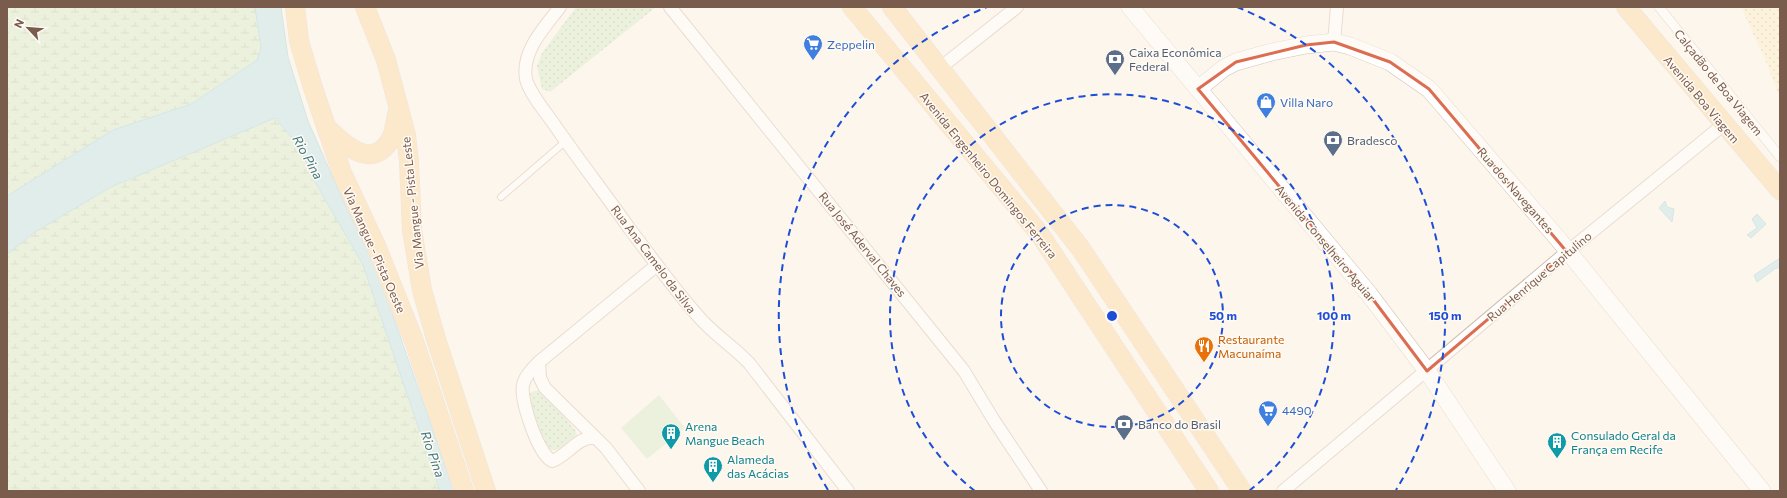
<svg xmlns="http://www.w3.org/2000/svg" width="1787" height="498" font-family="Commissioner,sans-serif">
  <defs>
    <pattern id="wetland-marsh" width="20" height="14" patternUnits="userSpaceOnUse"><rect width="20" height="14" fill="#d8ecc9"/><path d="M1 5h8M5 5V1M11 12h8M15 12V8" fill="none" stroke="#b4c2a5"/></pattern>
    <pattern id="sand-dots" width="8" height="8" patternUnits="userSpaceOnUse"><rect width="8" height="8" fill="#fcefc7"/><path d="M2 2h.1M6 6h.1" fill="none" stroke="#d1c5a4" stroke-width="1.8" stroke-linecap="round"/></pattern>
    <pattern id="park-dots" width="8" height="8" patternUnits="userSpaceOnUse"><rect width="8" height="8" fill="#d8ecc9"/><path d="M2 2h.1M6 6h.1" fill="none" stroke="#b4c2a5" stroke-width="1.8" stroke-linecap="round"/></pattern>
  </defs>
  <rect width="100%" height="100%" fill="#fdf6ec"/>
  <polygon fill="#d8ecc9" points="659,395 685,428 647,459 621,428"/>
  <g fill="url(#wetland-marsh)">
    <polygon points="7,7 255,7 261,48 257,60 191,104 113,130 7,196"/>
    <polygon points="275,118 301,149 312,177 363,265 440,491 7,491 7,254 35,232 111,187"/>
  </g>
  <polygon fill="url(#sand-dots)" points="1741,7 1780,7 1780,98 1766,62"/>
  <g fill="url(#park-dots)">
    <polygon points="576,7 656,7 550,92 542,89 537,66 542,53"/>
    <path d="M540,390L545,393L576,431L577,436C572,446 562,450 551,450L547,446C542,437 525,405 529,395C531,391 535,391 540,390Z"/>
  </g>
  <g fill="#bfe3e8" stroke="#a5d3da">
    <polygon points="255,7 281,7 288,57 308,121 346,207 376,267 454,491 440,491 363,265 312,177 301,149 275,118 111,187 35,232 7,254 7,196 113,130 191,104 257,60 261,48"/>
    <polygon points="1665,201 1667,207 1674,209 1672,222 1659,208"/>
    <polygon points="1757,214 1766,224 1751,238 1747,235 1757,228 1752,219"/>
    <polygon points="1780,258 1780,268 1776,268 1757,282 1754,275"/>
  </g>
  <g fill="none" stroke-linecap="round" stroke-linejoin="round">
    <g stroke="#d1beb0" stroke-width="8">
      <polyline id="service" points="501,197 566,141"/>
    </g>
    <g stroke="#d1beb0" stroke-width="10">
      <polyline id="pedestrian" points="1659,7 1780,157"/>
    </g>
    <g stroke="#d1beb0" stroke-width="14">
      <g id="minor">
        <path d="M560,7C545,27 521,51 526,79C530,95 549,116 558,130C581,163 606,195 629,228C652,258 673,288 698,316C713,334 733,346 749,363L848,491"/>
        <polyline points="670,7 964,371 993,419 1041,491"/>
        <polyline points="1334,42 1337,7"/>
        <polyline points="940,68 1017,7"/>
        <path d="M539,362C532,369 525,376 523,385C520,400 538,454 552,461C567,456 578,436 595,438"/>
        <polyline points="639,491 606,448 545,388 540,378 539,362 657,265"/>
        <polyline points="1283,491 1567,252 1723,125"/>
      </g>
    </g>
    <g stroke="#d6c0b0" stroke-width="18">
      <g id="secondary">
        <polyline points="1130,7 1369,294 1427,371 1507,491"/>
        <polyline points="1198,89 1224,68 1236,62 1272,52 1306,45 1334,42 1350,46 1390,62 1429,89 1559,240 1762,491"/>
      </g>
    </g>
    <g stroke="#dad1cd" stroke-width="20">
      <g id="primary">
        <polyline points="295,7 299,41 313,88 342,173 377,248 414,341 464,491"/>
        <polyline points="365,7 386,60 406,135 409,162 412,230 422,290 436,339 486,491"/>
        <polyline points="852,7 1039,233 1209,491"/>
        <polyline points="892,7 1081,249 1242,491"/>
        <polyline points="1626,7 1780,190"/>
        <path d="M327,128C346,146 373,172 392,137C395,129 396,118 398,110"/>
      </g>
    </g>
    <use href="#service" stroke="#fff" stroke-width="6"/>
    <use href="#pedestrian" stroke="#fff" stroke-width="9"/>
    <use href="#minor" stroke="#fff" stroke-width="12"/>
    <use href="#secondary" stroke="#fff" stroke-width="17"/>
    <use href="#primary" stroke="#fbd9a5" stroke-width="19"/>
  </g>
  <path d="M0 0H1787V498H0ZM1334,42L1390,62L1429,89L1567,252L1427,371L1369,294L1198,89L1236,62L1306,45Z" fill="#fdf6ec" fill-opacity=".55" fill-rule="evenodd"/>
  <path fill="none" stroke="#dc6d51" stroke-width="3" stroke-linejoin="round" d="M1334,42L1390,62L1429,89L1567,252L1427,371L1369,294L1198,89L1236,62L1306,45Z"/>
  <g fill="none" stroke="#1d4ed8" stroke-width="2" stroke-dasharray="7 5">
    <circle cx="1112" cy="316" r="111"/>
    <path d="M975 491A222 222 0 1 1 1249 491"/>
    <path d="M828 490A333 333 0 0 1 987 7M1237 7A333 333 0 0 1 1396 490"/>
  </g>
  <defs>
    <g id="supermarket-pin" transform="scale(1)"><path d="M0 17L-7.5 6A9.5 9.5 0 1 1 7.5 6Z" fill="#3f7fe0" stroke="#fffaf3"/><path d="M-6-5.5h2.5l.6 2H6L4.5 2H-2.5L-4.4-4H-6ZM-1.5 3.2a1.3 1.3 0 1 0 .1 0ZM3 3.2a1.3 1.3 0 1 0 .1 0Z" fill="#fff"/></g>
    <g id="bank-pin" transform="scale(1)"><path d="M0 17L-7.5 6A9.5 9.5 0 1 1 7.5 6Z" fill="#5c6f8a" stroke="#fffaf3"/><path d="M-6-4H6V4H-6ZM0-2.3a2.3 2.3 0 1 0 0 4.6a2.3 2.3 0 1 0 0-4.6Z" fill="#fff"/></g>
    <g id="shop-pin" transform="scale(1)"><path d="M0 17L-7.5 6A9.5 9.5 0 1 1 7.5 6Z" fill="#3f7fe0" stroke="#fffaf3"/><path d="M-5-2.5h2.3a2.7 3.5 0 0 1 5.4 0H5L5.5 6h-11ZM-1.5-2.5h3a1.5 2.3 0 0 0-3 0Z" fill="#fff"/></g>
    <g id="restaurant-pin" transform="scale(1)"><path d="M0 17L-7.5 6A9.5 9.5 0 1 1 7.5 6Z" fill="#e8710a" stroke="#fffaf3"/><path d="M-5-6h1v4h1v-4h1v4h1v-4h1v5L-1.5 .5V6h-2V.5L-5-1ZM5-6V6H3V1.5H1.5Q1.5-4 5-6Z" fill="#fff"/></g>
    <g id="building-pin" transform="scale(1)"><path d="M0 17L-7.5 6A9.5 9.5 0 1 1 7.5 6Z" fill="#0f9aa8" stroke="#fffaf3"/><path d="M-4-6H4V6H1V3H-1V6H-4ZM-2.5-4.3h1.7v1.8h-1.7ZM.8-4.3h1.7v1.8H.8ZM-2.5-1h1.7V.8h-1.7ZM.8-1h1.7V.8H.8Z" fill="#fff"/></g>
  </defs>
  <g fill-rule="evenodd">
    <use href="#supermarket-pin" x="813" y="44"/>
    <use href="#bank-pin" x="1115" y="59"/>
    <use href="#shop-pin" x="1266" y="102"/>
    <use href="#bank-pin" x="1333" y="140"/>
    <use href="#restaurant-pin" x="1204" y="346"/>
    <use href="#supermarket-pin" x="1268" y="410"/>
    <use href="#bank-pin" x="1124" y="424"/>
    <use href="#building-pin" x="671" y="433"/>
    <use href="#building-pin" x="1557" y="442"/>
    <use href="#building-pin" x="713" y="466"/>
  </g>
  <g text-anchor="middle" dominant-baseline="central" stroke-width="3" stroke-linejoin="round" paint-order="stroke">
    <g font-size="12" fill="#366cbe" stroke="#fffaf3" text-anchor="start">
      <text x="827" y="44">Zeppelin</text>
      <text x="1280" y="102">Villa Naro</text>
      <text x="1282" y="410">4490</text>
    </g>
    <g font-size="12" fill="#4e5e75" stroke="#fffaf3" text-anchor="start">
      <text x="1129" y="52">Caixa Econômica<tspan x="1129" dy="14">Federal</tspan></text>
      <text x="1347" y="140">Bradesco</text>
      <text x="1138" y="424">Banco do Brasil</text>
    </g>
    <g font-size="12" fill="#7a5c4d" stroke="#fffaf3">
      <text transform="translate(1719 82) rotate(51)">Calçadão de Boa Viagem</text>
      <text transform="translate(1702 99) rotate(50)">Avenida Boa Viagem</text>
      <text transform="translate(989 175) rotate(51)">Avenida Engenheiro Domingos Ferreira</text>
      <text transform="translate(1516 190) rotate(49)">Rua dos Navegantes</text>
      <text transform="translate(412 203) rotate(-96)">Via Mangue - Pista Leste</text>
      <text transform="translate(1326 243) rotate(50)">Avenida Conselheiro Aguiar</text>
      <text transform="translate(863 244) rotate(51)">Rua José Aderval Chaves</text>
      <text transform="translate(375 250) rotate(66)">Via Mangue - Pista Oeste</text>
      <text transform="translate(654 259) rotate(53)">Rua Ana Camelo da Silva</text>
      <text transform="translate(1539 276) rotate(-40)">Rua Henrique Capitulino</text>
    </g>
    <g font-size="12" fill="#c56008" stroke="#fffaf3" text-anchor="start">
      <text x="1218" y="339">Restaurante<tspan x="1218" dy="14">Macunaíma</tspan></text>
    </g>
    <g font-size="12" fill="#0d838f" stroke="#fffaf3" text-anchor="start">
      <text x="685" y="426">Arena<tspan x="685" dy="14">Mangue Beach</tspan></text>
      <text x="1571" y="435">Consulado Geral da<tspan x="1571" dy="14">França em Recife</tspan></text>
      <text x="727" y="459">Alameda<tspan x="727" dy="14">das Acácias</tspan></text>
    </g>
    <g font-size="13" font-style="italic" fill="#437c86" stroke="#fffaf3">
      <text transform="translate(308 157) rotate(61)">Rio Pina</text>
      <text transform="translate(433 454) rotate(71)">Rio Pina</text>
    </g>
  </g>
  <circle cx="1112" cy="316" r="6" fill="#1d4ed8" stroke="#fffaf3" stroke-width="2"/>
  <g font-size="12" text-anchor="middle" font-weight="bold" fill="#1d4ed8" stroke="#fffaf3" stroke-width="3" stroke-linejoin="round" paint-order="stroke">
    <text x="1223" y="320">50 m</text>
    <text x="1334" y="320">100 m</text>
    <text x="1445" y="320">150 m</text>
  </g>
  <rect width="1787" height="498" fill="none" stroke="#7a5c4d" stroke-width="16"/>
  <g transform="translate(28 28) rotate(296)" stroke="#fffaf3" stroke-width="3" paint-order="stroke">
  <path d="M0-3L7 15L0 10L-7 15Z" fill="#7a5c4d"/>
  <text y="-6" font-size="11" font-weight="bold" text-anchor="middle" fill="#7a5c4d">N</text>
  </g>
</svg>
